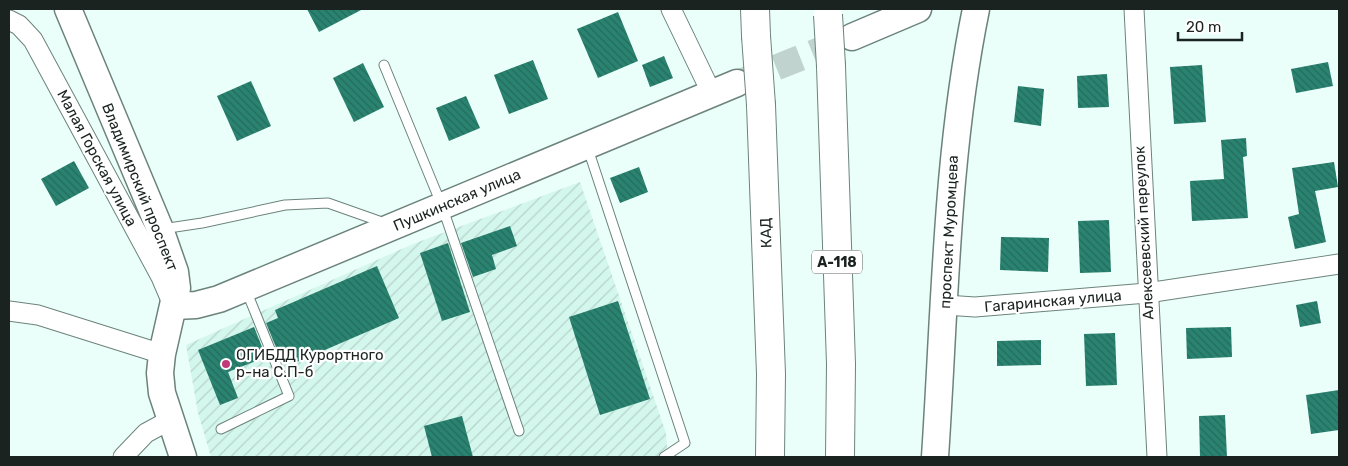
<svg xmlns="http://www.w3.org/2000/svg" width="1348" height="466" font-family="Rubik,sans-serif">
  <defs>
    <pattern id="industrial-furrows" width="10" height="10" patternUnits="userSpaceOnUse" patternTransform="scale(1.25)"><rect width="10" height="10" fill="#d4f7ed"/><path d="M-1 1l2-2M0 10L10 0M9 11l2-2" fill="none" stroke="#b5d3cb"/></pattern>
    <pattern id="building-back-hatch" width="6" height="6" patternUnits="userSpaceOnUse" patternTransform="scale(1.25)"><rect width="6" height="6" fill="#2a8370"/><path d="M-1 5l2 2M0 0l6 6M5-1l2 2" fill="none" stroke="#236b5c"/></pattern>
  </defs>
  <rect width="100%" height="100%" fill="#eafff9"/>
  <polygon fill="url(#industrial-furrows)" points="580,182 666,433 668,457 211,457 198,413 186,345 413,244"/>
  <g fill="url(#building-back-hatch)">
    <polygon points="307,9 363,9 319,32"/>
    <polygon points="618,12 638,61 598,78 577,29"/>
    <polygon points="664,56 673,78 650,87 642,65"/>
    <polygon points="533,60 548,99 509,114 494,75"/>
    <polygon points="1328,62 1333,86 1296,93 1291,69"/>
    <polygon points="363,63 384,107 354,122 333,78"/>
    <polygon points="1202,65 1206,122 1174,124 1170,67"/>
    <polygon points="1107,74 1109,107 1078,108 1077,76"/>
    <polygon points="251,81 271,126 237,141 217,96"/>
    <polygon points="1018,86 1044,89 1041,126 1014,122"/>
    <polygon points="466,96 480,128 449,141 436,108"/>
    <polygon points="1246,138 1247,156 1243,157 1248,218 1192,221 1190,181 1224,179 1221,140"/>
    <polygon points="74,161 89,188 56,206 41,179"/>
    <polygon points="1334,162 1338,187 1315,191 1326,242 1295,249 1288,217 1299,214 1292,168"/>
    <polygon points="639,167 648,192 620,203 610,178"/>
    <polygon points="1109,220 1111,272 1080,273 1078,221"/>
    <polygon points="510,226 517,246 492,255 496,269 473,277 461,243"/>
    <polygon points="1001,237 1049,238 1048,272 1000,270"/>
    <polygon points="448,243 470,312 442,321 420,253"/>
    <polygon points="377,266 399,318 297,362 291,347 278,352 266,323 278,318 275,310"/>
    <polygon points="618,301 650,399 600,415 569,317"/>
    <polygon points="1317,301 1321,323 1300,327 1296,305"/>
    <polygon points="254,327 266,357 228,372 238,398 220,405 198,350"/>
    <polygon points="1231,327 1232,357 1187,359 1186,328"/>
    <polygon points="1115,333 1117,385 1086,386 1084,334"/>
    <polygon points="1041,340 1041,365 997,366 997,341"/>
    <polygon points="1339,390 1339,430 1311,434 1306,395"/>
    <polygon points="1225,415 1227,457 1200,457 1199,416"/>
    <polygon points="462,416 473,457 432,457 424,426"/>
  </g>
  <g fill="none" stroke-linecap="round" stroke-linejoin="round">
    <polyline stroke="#c0d3ce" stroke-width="26" stroke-dasharray="26 13" stroke-linecap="butt" points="740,82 850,38"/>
    <g stroke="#6c837c" stroke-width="11">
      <g id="lane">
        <polyline points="384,65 442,206 519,431"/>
        <polyline points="588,149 685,443 664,457"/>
        <polyline points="162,229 202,223 285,205 328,203 379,221 383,227"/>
        <polyline points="221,429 289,396 246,290"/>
      </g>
    </g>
    <g stroke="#6c837c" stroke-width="21">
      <g id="street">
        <polyline points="671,9 712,94"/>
        <polyline points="1134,9 1157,457"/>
        <polyline points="9,20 19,25 33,40 161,277 173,305"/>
        <polyline points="945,305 975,307 1147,293 1339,264"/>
        <polyline points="9,311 38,315 162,354"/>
        <polyline points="123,457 146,433 170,420"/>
      </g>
    </g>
    <g stroke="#6c837c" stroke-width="29">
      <g id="secondary">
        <polyline points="68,9 160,229 175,272 177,288 162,354 160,373 162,393 183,457"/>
        <polyline points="852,37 918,9"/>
        <polyline points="174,306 196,305 219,299 737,83"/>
        <path d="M935,457C945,308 946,156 976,9"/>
      </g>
    </g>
    <g stroke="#6c837c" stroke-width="30">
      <g id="highway">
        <polyline points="755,9 756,36"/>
        <polyline points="831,66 841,364 840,457"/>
        <polyline points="761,105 771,374 770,457"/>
      </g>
    </g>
    <use href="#lane" stroke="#fff" stroke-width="9"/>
    <use href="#street" stroke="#fff" stroke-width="19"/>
    <use href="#secondary" stroke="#fff" stroke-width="26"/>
    <use href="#highway" stroke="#fff" stroke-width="28"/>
    <g stroke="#6c837c" stroke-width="30" stroke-linecap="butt">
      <g id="highway-bridge">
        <polyline points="828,15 831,66"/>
        <polyline points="756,36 761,105"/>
      </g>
    </g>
    <use href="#highway-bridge" stroke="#fff" stroke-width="28"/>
  </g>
  <circle fill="#bf3878" stroke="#fff" stroke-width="2" cx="226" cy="364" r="5"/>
  <g text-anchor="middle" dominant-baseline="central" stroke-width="4.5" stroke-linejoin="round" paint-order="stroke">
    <rect fill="#fff" stroke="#5f6563" stroke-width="1" x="812" y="250.5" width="50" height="23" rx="4"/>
    <g font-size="14" font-weight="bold" fill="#1a2320">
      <text x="837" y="262">А-118</text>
    </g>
    <g font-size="15" fill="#1a2320" stroke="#fff">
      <text transform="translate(97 158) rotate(62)">Малая Горская улица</text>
      <text transform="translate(140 187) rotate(68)">Владимирский проспект</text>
      <text transform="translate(457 200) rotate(-23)">Пушкинская улица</text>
      <text transform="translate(949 232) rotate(-87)">проспект Муромцева</text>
      <text transform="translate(766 233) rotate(-92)">КАД</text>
      <text transform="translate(1144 233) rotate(-93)">Алексеевский переулок</text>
      <text transform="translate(1053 301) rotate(-5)">Гагаринская улица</text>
    </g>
    <g font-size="15" fill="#1a2320" stroke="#fff" text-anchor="start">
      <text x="236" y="355">ОГИБДД Курортного<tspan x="236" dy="17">р-на С.П-б</tspan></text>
    </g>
  </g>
  <rect width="1348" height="466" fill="none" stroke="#1a2320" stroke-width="20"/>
  <path d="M1178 32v8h64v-8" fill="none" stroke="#1a2320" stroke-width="2.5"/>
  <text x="1186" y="32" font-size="15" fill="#1a2320" stroke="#ffffff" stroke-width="4" paint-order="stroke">20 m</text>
</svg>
